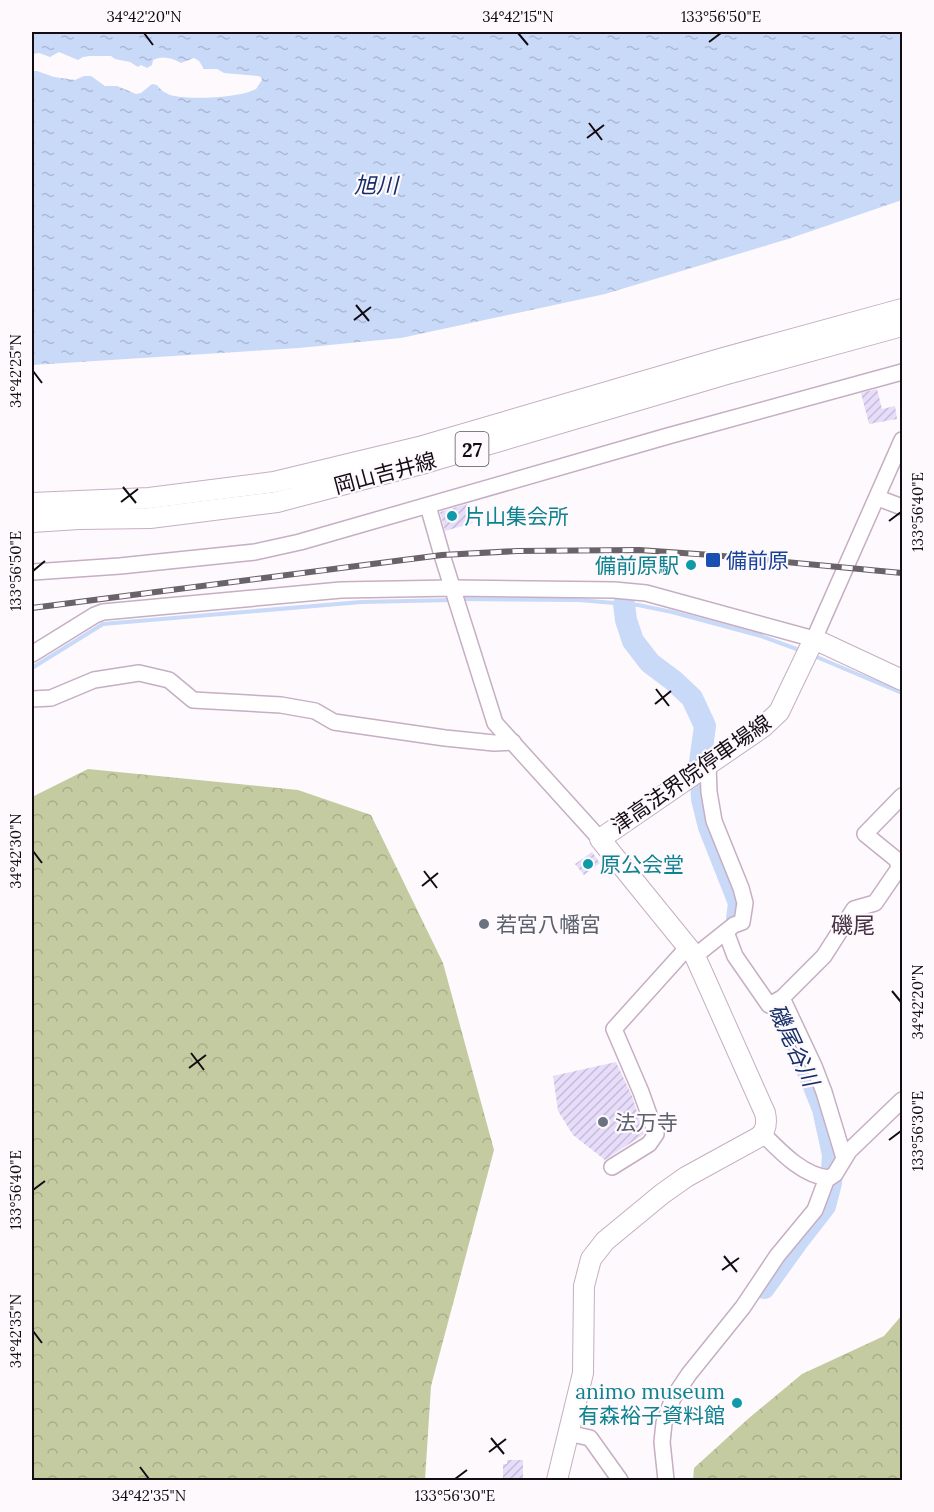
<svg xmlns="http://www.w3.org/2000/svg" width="934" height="1512" font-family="Lora,'Noto Sans JP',serif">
  <defs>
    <pattern id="forest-crowns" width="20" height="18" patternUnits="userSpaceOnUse" patternTransform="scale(1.5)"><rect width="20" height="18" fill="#c5cba1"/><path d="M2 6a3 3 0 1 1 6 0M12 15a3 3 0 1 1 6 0" fill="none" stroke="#a8ad8a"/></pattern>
    <pattern id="water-ripples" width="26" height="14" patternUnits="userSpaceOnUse" patternTransform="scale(1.5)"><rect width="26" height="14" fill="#c9d9f8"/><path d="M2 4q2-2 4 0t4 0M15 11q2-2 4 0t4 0" fill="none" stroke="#acb9d4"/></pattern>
    <pattern id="building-hatch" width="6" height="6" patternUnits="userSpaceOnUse" patternTransform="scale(1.5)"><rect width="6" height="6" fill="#e7ddfa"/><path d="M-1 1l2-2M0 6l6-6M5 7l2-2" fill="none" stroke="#c5bcd5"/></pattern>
  </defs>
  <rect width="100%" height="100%" fill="#fef9fd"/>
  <g fill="url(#forest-crowns)">
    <polygon points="88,769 298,790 371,815 443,963 494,1150 431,1386 425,1480 32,1480 32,797"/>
    <polygon points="902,1315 902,1480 693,1480 694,1468 749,1418 802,1374 884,1336"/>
  </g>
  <path fill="url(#water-ripples)" d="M32,32H902V200L788,239L605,294L401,338L299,348L32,365V71H37L54,77L75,80L84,76H91L105,86H117L136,94L141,93L152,84L157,85C160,89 163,92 168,94C182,101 245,98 257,88C257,87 262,80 262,80L261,77L258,76L224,73L217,69H204L199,61L194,58L181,63C172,58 163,55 153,60L152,65L147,68L141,65L138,67L130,62L115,59L111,56H90L83,57L78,60L59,52L50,57L39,53L32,54Z"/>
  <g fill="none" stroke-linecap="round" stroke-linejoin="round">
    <g stroke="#c9d9f8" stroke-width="4">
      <polyline points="460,599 579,600 638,605 672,612 761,636 802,651"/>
      <polyline points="812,655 902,693"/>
      <polyline points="32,668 103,624 361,602 452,600"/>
    </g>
    <g stroke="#c9d9f8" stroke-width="22">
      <polyline points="624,604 626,620 633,641 650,663 674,681 692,698 705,726 700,762 702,799 709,827 739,903 737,919"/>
      <polyline points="764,1288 797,1242 825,1206 831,1183 833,1155 823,1109 794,1037"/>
    </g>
  </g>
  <g fill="url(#building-hatch)">
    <polygon points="877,389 882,409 895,406 897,419 869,424 861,393"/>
    <polygon points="467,504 473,523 445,531 440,512"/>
    <polygon points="592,852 600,863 584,875 575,864"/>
    <polygon points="616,1062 632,1096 644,1134 605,1160 573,1135 558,1111 553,1076"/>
    <polygon points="507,1460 523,1460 523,1480 503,1480 503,1464 507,1464"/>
  </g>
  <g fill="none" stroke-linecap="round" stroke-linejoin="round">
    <g stroke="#c6aec3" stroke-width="18">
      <g id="minor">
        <polyline points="878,498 902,507"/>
        <polyline points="428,506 442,555 495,723 600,839"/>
        <polyline points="33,572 120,566 255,552 300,542 668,436 902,372"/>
        <polyline points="32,654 95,615 103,612 341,590 453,588 614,590 646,593 814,639 902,440"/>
        <polyline points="32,699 51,698 94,680 139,673 169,680 193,700 281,705 315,711 334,722 445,738 494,743 513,742"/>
        <polyline points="726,932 735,956 769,1005 782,998 824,956 854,909 875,903 899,868 897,860 865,834 902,796"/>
        <polyline points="695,956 734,925 742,922 745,903 741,888 714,821 709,792 708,765"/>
        <polyline points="782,998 814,1066 824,1092 844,1158"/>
        <path d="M763,1134C780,1151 803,1176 829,1178L835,1174L849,1151L902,1100"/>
        <polyline points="612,1167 649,1144 656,1134 641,1092 614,1029 687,948"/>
        <polyline points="568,1433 590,1438 620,1480"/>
        <polyline points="666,1480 662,1442 664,1423 673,1398 689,1374 743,1307 777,1256 815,1210 827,1178"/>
      </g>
    </g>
    <g stroke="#c6aec3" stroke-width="22">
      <g id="major">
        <polyline points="32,503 149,498 274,482 419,447 723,358 902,309"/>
        <polyline points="32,522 79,519 150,518 277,502 425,463 727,374 902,326"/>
        <path d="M557,1480L583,1373L584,1286L591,1259L605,1241L662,1194L686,1177L759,1137C767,1130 767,1122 765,1113L695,956L600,839L763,727L779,712L814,639L902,680"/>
      </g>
    </g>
    <use href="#minor" stroke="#fff" stroke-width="15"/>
    <use href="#major" stroke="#fff" stroke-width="20"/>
    <g stroke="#696268" stroke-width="6">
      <polyline id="rail" points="32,608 442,555 517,551 639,550 712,555 902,573"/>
    </g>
    <use href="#rail" stroke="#fef9fd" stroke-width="4" stroke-dasharray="11" stroke-linecap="butt"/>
  </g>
  <path fill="none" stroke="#140c13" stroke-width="2" d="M144,33L153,45M518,33L528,45M709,42L721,33M589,123L602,140M587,138L604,125M356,305L369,321M354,320L371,307M33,371L42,383M123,487L136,503M121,502L138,489M889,521L901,512M33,571L45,561M656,689L669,706M655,704L671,691M33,851L42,863M424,871L437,888M422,886L438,873M892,991L901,1002M191,1053L204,1070M189,1068L206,1055M889,1140L901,1131M33,1190L45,1181M724,1256L737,1272M722,1270L739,1258M33,1331L42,1343M491,1438L504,1454M489,1452L506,1439M140,1467L149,1479M455,1479L467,1470"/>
  <g fill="#0f9aa8" stroke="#fef9fd" stroke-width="2">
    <circle cx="452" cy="516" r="6"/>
    <circle cx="691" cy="565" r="6"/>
    <circle cx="588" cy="864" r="6"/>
    <circle cx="737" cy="1403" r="6"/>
  </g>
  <rect fill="#1a4fb4" stroke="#fef9fd" stroke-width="2" x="705" y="552" width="16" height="16" rx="3"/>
  <g fill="#6b7280" stroke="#fef9fd" stroke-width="2">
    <circle cx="484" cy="924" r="6"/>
    <circle cx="603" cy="1122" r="6"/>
  </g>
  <g text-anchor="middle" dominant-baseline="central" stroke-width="4.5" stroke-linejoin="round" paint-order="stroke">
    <rect fill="#fef9fd" stroke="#5a5359" stroke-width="1.5" x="455.5" y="432" width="33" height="34" rx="4.5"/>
    <g font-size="20" font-weight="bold" fill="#140c13">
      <text x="472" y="449">27</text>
    </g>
    <g font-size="21" fill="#140c13" stroke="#fef9fd">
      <text transform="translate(385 473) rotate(-15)">岡山吉井線</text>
      <text transform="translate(691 774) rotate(-35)">津高法界院停車場線</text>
    </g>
    <g font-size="21" fill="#0d838f" stroke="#fef9fd" text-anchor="start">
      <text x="464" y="516">片山集会所</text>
      <text x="679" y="565" text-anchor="end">備前原駅</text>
      <text x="600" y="864">原公会堂</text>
      <text x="725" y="1391" text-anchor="end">animo museum<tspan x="725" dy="24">有森裕子資料館</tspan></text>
    </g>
    <g font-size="21" fill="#164399" stroke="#fef9fd" text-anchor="start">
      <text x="726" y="560">備前原</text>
    </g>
    <g font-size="21" fill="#5b616d" stroke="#fef9fd" text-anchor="start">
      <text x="496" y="924">若宮八幡宮</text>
      <text x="615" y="1122">法万寺</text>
    </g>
    <g font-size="22" font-style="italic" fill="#142e68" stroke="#fef9fd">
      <text x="376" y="185">旭川</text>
      <text transform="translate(794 1045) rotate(65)">磯尾谷川</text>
    </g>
    <g font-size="22" fill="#453244" stroke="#fef9fd">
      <text x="853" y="925">磯尾</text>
    </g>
  </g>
  <rect width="934" height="1512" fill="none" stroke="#fef9fd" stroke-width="66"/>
  <rect x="33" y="33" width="868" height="1446" fill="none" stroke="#140c13" stroke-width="2"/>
  <g font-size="15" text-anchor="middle" fill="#140c13">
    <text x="144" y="22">34°42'20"N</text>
    <text x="518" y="22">34°42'15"N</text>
    <text x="721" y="22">133°56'50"E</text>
    <text transform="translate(16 371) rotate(-90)" y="5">34°42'25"N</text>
    <text transform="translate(918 512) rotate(-90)" y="5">133°56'40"E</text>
    <text transform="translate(16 571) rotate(-90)" y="5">133°56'50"E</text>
    <text transform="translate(16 851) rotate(-90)" y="5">34°42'30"N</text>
    <text transform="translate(918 1002) rotate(-90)" y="5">34°42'20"N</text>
    <text transform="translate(918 1131) rotate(-90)" y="5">133°56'30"E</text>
    <text transform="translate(16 1190) rotate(-90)" y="5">133°56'40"E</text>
    <text transform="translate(16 1331) rotate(-90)" y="5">34°42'35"N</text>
    <text x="149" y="1501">34°42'35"N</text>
    <text x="455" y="1501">133°56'30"E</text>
  </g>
</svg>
